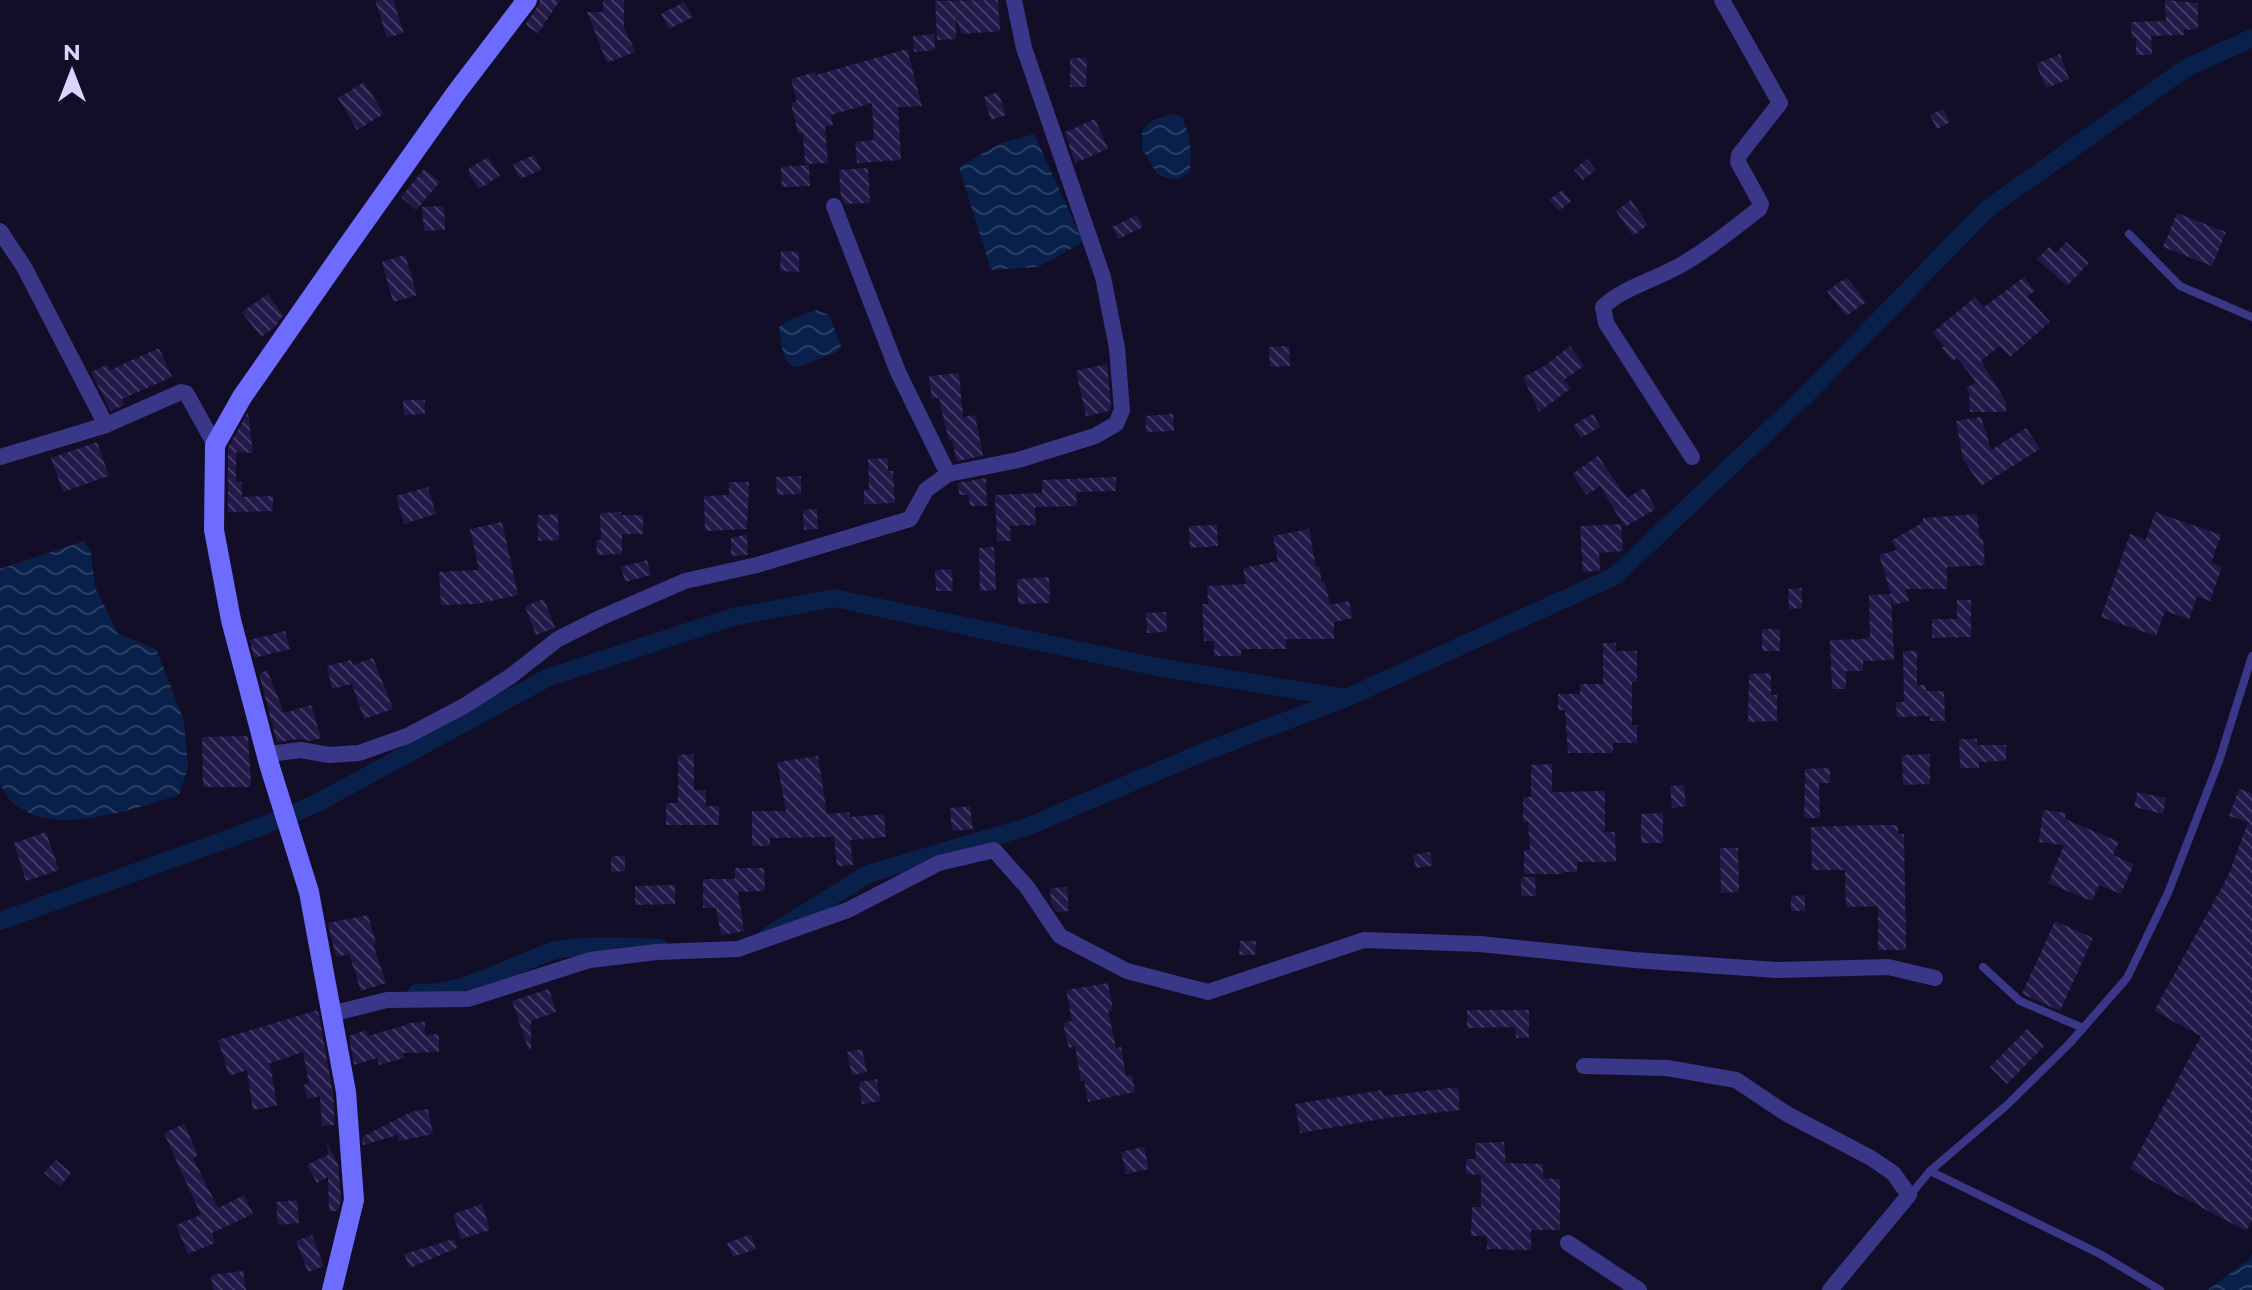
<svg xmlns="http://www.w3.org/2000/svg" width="2252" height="1290" font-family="Montserrat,sans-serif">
  <defs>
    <pattern id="water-waves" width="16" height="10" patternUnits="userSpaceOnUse" patternTransform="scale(2)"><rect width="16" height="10" fill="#09214a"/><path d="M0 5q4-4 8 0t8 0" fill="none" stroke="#2c4065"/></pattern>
    <pattern id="building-back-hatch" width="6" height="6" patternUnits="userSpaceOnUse" patternTransform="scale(2)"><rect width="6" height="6" fill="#231949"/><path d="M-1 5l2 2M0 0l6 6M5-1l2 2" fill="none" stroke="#423a64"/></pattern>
  </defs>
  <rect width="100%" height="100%" fill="#120e27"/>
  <g fill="url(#water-waves)">
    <path d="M1173,114L1183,118C1190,137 1192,151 1190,171C1179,181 1172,180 1158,175L1142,149V131L1153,120Z"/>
    <polygon points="1034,134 1083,242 1038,267 991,270 959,167 999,144"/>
    <path d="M816,310L829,315L841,346L837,352C796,365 786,386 779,327L791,319Z"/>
    <path d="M84,541L91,553L95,587L118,634L156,649L184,721L188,767L179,795C133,809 49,840 10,800C6,796 3,789 0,784V569Z"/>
    <polygon points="2252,1253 2252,1290 2208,1290 2248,1260"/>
  </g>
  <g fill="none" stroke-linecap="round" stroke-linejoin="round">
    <g stroke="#09214a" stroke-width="18">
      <polyline points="0,921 258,828 317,803 547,678 733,617 834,598 1157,667 1346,698 1615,576 1808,393 1987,209 2186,68 2252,38"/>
      <polyline points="767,937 868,874 1029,826 1201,753 1344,699"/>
      <path d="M417,993C466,995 509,965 553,951C575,944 635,947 660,948"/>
    </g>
  </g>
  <g fill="url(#building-back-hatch)">
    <polygon points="375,0 393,0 404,33 387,38"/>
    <polygon points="540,0 560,0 538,33 525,25 537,8"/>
    <polygon points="603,0 624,0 624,26 635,52 607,63 587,12 603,12"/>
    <polygon points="998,0 1000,31 962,34 956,18 956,39 937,40 935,1"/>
    <polygon points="2165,0 2198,3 2198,29 2184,30 2184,35 2151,36 2152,55 2136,55 2136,38 2132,38 2131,22 2166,21"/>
    <polygon points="684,2 693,17 669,29 661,14"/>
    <polygon points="934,34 935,50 914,52 913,36"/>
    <polygon points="907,49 922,106 898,107 901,160 857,163 855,142 874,140 872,103 831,115 833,125 825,127 828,163 805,164 803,133 798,134 791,103 797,101 791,79 815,72 816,75"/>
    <polygon points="2060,54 2069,79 2046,88 2036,64"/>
    <polygon points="1070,58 1087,58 1086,87 1070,87"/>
    <polygon points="364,82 384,114 357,130 338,98"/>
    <polygon points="998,92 1006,115 991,120 984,97"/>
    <polygon points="1943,109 1950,122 1937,129 1930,115"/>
    <polygon points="1095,119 1108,149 1075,163 1065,132"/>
    <polygon points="534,155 541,170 520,179 513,164"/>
    <polygon points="488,157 500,176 479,189 469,174 469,168"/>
    <polygon points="1587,159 1596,170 1583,180 1574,170"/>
    <polygon points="809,165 810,186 782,187 781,167"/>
    <polygon points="868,168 870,203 845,204 841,198 839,170"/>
    <polygon points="424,169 440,182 416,210 401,197"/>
    <polygon points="1562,190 1571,201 1559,211 1549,200"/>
    <polygon points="1631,200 1648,225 1633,236 1616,211"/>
    <polygon points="444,206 445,230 424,231 422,207"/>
    <polygon points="2177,213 2226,232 2212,266 2163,247"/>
    <polygon points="1137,215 1143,227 1118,239 1112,227"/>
    <polygon points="2066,242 2089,263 2067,286 2037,259 2049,247 2056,253"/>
    <polygon points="781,251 799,252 799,272 780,271"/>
    <polygon points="405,255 417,295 393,302 382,262"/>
    <polygon points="1847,277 1866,302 1846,316 1827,291"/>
    <polygon points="2024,277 2035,291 2027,296 2050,322 2010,357 2000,346 1981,361 2006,402 2006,412 1970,412 1969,393 1966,388 1976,382 1957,358 1952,361 1942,348 1944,346 1932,333 1975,297 1984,307"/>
    <polygon points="268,294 283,315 275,327 261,337 242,312"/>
    <polygon points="1289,346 1290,366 1270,367 1269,347"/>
    <polygon points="1570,346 1584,366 1564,380 1571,388 1539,412 1523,377 1543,367"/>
    <polygon points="159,348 172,377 122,399 124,405 111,411 91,372 107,365 110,370"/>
    <polygon points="1107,364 1111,408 1109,411 1086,416 1076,371"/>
    <polygon points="959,373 963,417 975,415 983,456 957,461 952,440 949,441 939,398 932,399 929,376"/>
    <polygon points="403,400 425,400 425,414 404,415"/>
    <polygon points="248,412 253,453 236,452 236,482 242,482 242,497 273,496 273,511 228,512 228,448"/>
    <polygon points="1173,414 1174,431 1146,432 1145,416"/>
    <polygon points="1593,414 1600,427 1581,438 1573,425"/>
    <polygon points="1981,417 1991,450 2026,428 2040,449 1981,486 1963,459 1956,421"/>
    <polygon points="97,442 109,476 63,492 51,458"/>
    <polygon points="1598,456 1627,498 1644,488 1656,509 1625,527 1600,486 1587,495 1572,474"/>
    <polygon points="888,458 888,471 893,471 895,503 864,504 864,490 869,490 868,459"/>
    <polygon points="801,476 801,494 777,495 776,477"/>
    <polygon points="1116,477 1116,491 1076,492 1077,506 1035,507 1036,525 1010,526 1011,541 997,541 995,495 1042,493 1042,480"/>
    <polygon points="986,478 987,506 970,506 969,495 959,495 958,483"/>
    <polygon points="729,482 749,482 747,529 705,531 704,496 729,495"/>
    <polygon points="428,487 436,514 404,524 396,496"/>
    <polygon points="817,509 818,529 804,530 803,510"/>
    <polygon points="621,512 621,515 643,515 643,534 622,534 622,554 597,555 596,540 601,540 600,513"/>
    <polygon points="2155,512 2221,535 2211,563 2222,567 2210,601 2197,596 2189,619 2165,611 2156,636 2101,617 2130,534 2146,540"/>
    <polygon points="558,514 559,540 538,541 537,515"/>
    <polygon points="1977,514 1980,538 1983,538 1985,565 1947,567 1947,589 1905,589 1909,601 1894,605 1891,595 1894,660 1863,661 1863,671 1846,671 1846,689 1832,689 1830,640 1867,639 1867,636 1870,636 1869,595 1891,594 1879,555 1897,550 1891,541 1923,522 1923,518"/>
    <polygon points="502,522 518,595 477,604 441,605 439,572 479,570 470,529"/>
    <polygon points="1621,524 1623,551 1599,553 1600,571 1583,572 1580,526"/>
    <polygon points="1217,525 1218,546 1190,548 1189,526"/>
    <polygon points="1309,529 1316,567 1319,566 1322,583 1325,582 1330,605 1349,601 1352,618 1334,622 1334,639 1286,639 1286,649 1241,649 1241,656 1214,656 1214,641 1204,641 1202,604 1208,604 1207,586 1246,584 1243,568 1278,561 1273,536"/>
    <polygon points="747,534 748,555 731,556 731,538"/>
    <polygon points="994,547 996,590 980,591 979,548"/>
    <polygon points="647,560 651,575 625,582 621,567"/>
    <polygon points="952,569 953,591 936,591 935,570"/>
    <polygon points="1049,577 1050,603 1018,604 1017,579"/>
    <polygon points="1802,588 1802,608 1789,609 1788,589"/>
    <polygon points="544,599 555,628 536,635 525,606"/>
    <polygon points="1957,600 1971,600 1971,637 1932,638 1932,619 1957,619"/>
    <polygon points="1166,612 1167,632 1147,633 1146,613"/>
    <rect x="1762" y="629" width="18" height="22"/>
    <polygon points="285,631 290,649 254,658 250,640"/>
    <polygon points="1603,643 1616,643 1616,651 1637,651 1637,682 1632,682 1632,725 1637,725 1637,743 1613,743 1613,753 1568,753 1565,710 1558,710 1558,694 1580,694 1580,684 1603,684"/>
    <polygon points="1903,651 1917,651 1917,685 1926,685 1926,691 1944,691 1945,721 1930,721 1930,716 1897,717 1896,702 1904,702"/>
    <polygon points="373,658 393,709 364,719 352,684 332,689 327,666 351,660 353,665"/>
    <polygon points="267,670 284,713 311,705 321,738 311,741 300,739 277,742 259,674"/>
    <polygon points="1771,673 1771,695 1777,695 1777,721 1748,722 1749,674"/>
    <polygon points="248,736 251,787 203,787 202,737"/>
    <polygon points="1959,739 1977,739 1977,745 2006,745 2006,761 1979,762 1979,768 1960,768"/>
    <polygon points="694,754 694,790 706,790 706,806 719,806 719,825 666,825 666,803 678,803 678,755"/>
    <polygon points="1930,754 1930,784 1903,785 1902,755"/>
    <polygon points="818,756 827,814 849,812 850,817 884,814 886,837 850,840 853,865 837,866 834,837 770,838 770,846 752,846 752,811 786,811 777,762"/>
    <polygon points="1552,764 1552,792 1605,791 1605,832 1615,832 1616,862 1577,862 1577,872 1563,872 1563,874 1524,874 1524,850 1530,850 1528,822 1523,822 1523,797 1531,797 1531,765"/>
    <polygon points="1830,768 1830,783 1819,783 1820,818 1804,818 1805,769"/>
    <polygon points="1684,785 1686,806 1672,808 1670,786"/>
    <polygon points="2239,789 2252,793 2252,1220 2246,1231 2130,1169 2201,1036 2154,1011 2229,874 2248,822 2229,816"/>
    <polygon points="2137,792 2166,798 2163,814 2134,807"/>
    <polygon points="970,806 973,829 952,831 950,808"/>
    <polygon points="2043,810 2066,813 2065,819 2119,842 2113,855 2134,864 2121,894 2099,885 2092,901 2048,883 2064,845 2039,842"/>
    <polygon points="1663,813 1663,843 1641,843 1641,814"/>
    <polygon points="1874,825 1898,825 1898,834 1904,834 1906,950 1878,950 1878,906 1846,907 1845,870 1812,870 1811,827"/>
    <polygon points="46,832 59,870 26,881 14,843"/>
    <polygon points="1720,848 1738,848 1739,892 1721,893"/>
    <polygon points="1430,852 1432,866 1416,868 1413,855"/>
    <polygon points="611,856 625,856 625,871 611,872"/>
    <polygon points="735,868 764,868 765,891 738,892 744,931 721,935 716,908 703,908 703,879 735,879"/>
    <polygon points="1521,877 1535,877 1536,896 1521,896"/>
    <polygon points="675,885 675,904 635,905 635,886"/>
    <polygon points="1067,887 1069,911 1057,912 1051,903 1050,888"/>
    <polygon points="1805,895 1805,911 1791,911 1791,896"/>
    <polygon points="368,915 376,943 373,944 386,983 361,991 349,954 336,957 328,923"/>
    <polygon points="2055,921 2093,938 2060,1011 2022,994"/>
    <polygon points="1240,941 1256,941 1255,955 1239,955"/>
    <polygon points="1108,983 1113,1010 1108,1011 1116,1048 1121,1047 1126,1076 1132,1075 1135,1092 1088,1102 1084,1080 1081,1081 1075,1046 1069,1048 1063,1023 1072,1021 1066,990"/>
    <polygon points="549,989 556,1012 531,1021 531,1050 529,1051 512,1001"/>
    <polygon points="318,1010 333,1094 335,1125 322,1126 320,1096 307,1099 304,1085 309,1083 303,1052 270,1063 277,1106 253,1110 247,1070 229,1076 218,1040"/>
    <polygon points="1467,1010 1529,1010 1529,1038 1516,1038 1515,1027 1467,1028"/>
    <polygon points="425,1022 425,1035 439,1034 439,1052 403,1053 404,1058 379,1065 377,1058 354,1065 349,1036 366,1030 368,1036 406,1025 406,1023"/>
    <polygon points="2027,1029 2044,1046 2007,1084 1990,1067"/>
    <polygon points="862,1049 867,1072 852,1075 847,1052"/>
    <polygon points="877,1079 880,1101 862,1104 859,1082"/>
    <polygon points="1458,1087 1460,1110 1387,1118 1300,1133 1295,1104 1382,1090 1384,1096"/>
    <polygon points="428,1109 433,1134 399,1141 398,1135 363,1145 362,1137 411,1112"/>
    <polygon points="184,1124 198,1155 193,1158 218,1208 244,1195 253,1214 212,1233 215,1243 188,1254 176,1225 201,1215 164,1133"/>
    <polygon points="1504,1142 1506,1163 1543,1164 1543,1178 1560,1179 1560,1230 1531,1230 1531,1250 1487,1249 1487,1236 1471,1236 1472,1207 1481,1207 1481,1175 1466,1174 1466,1159 1476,1159 1475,1143"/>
    <polygon points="327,1143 338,1164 341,1199 338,1211 329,1211 328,1177 317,1183 307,1165 328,1155"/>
    <polygon points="1144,1147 1149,1169 1126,1174 1121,1152"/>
    <polygon points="56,1160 71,1173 60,1186 44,1173"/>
    <polygon points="297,1200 299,1223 278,1225 276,1202"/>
    <polygon points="482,1204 490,1230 461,1239 453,1214"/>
    <polygon points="751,1234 756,1249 733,1257 727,1243"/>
    <polygon points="312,1235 324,1266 308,1272 296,1241"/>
    <polygon points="454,1239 457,1248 410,1268 404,1254"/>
    <polygon points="243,1271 246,1290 213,1290 211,1275"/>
  </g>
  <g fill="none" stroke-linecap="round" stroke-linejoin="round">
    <g stroke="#3a3788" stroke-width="8">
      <polyline points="2129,234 2180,286 2252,317"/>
      <polyline points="1983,967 2020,1001 2083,1028"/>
      <polyline points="1930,1171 2100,1254 2160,1290"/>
      <polyline points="1910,1195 1930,1171 2007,1105 2069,1044 2127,978 2168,893 2219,761 2252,656"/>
    </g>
    <g stroke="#3a3788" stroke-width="16">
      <polyline points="0,231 24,267 106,425"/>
      <polyline points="0,457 106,425 181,392 186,393 189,398 215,445"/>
      <path d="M1692,457L1606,323L1603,307C1621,288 1661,278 1686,262C1712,247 1735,227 1759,209L1761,204L1738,162L1739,155L1780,103L1722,0"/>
      <polyline points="948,474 1018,460 1095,436 1116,424 1122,410 1117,348 1103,277 1024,48 1014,0"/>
      <polyline points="268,758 277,753 301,750 329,755 359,753 407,736 464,706 511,676 558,639 600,618 685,581 757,565 910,519 926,490 948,474 898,372 834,206"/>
      <polyline points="331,1014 387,1000 468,999 590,960 657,952 738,949 848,910 939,863 994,850 1027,887 1060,936 1127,971 1208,992 1364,940 1480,944 1634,960 1776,970 1888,967 1935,978"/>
      <polyline points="1584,1066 1667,1068 1736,1080 1787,1114 1871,1158 1893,1173 1909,1195 1830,1290"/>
      <polyline points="1568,1243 1639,1290"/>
    </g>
    <polyline stroke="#6e6bff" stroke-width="20" points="332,1290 354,1200 346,1092 309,892 269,764 231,620 214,530 215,445 242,397 341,255 456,93 527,0"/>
  </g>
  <g transform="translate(72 72)" stroke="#120e27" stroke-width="6" paint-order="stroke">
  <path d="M0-6L14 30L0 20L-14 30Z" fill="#d9d4ff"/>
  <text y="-12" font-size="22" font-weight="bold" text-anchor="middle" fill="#d9d4ff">N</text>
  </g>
</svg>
